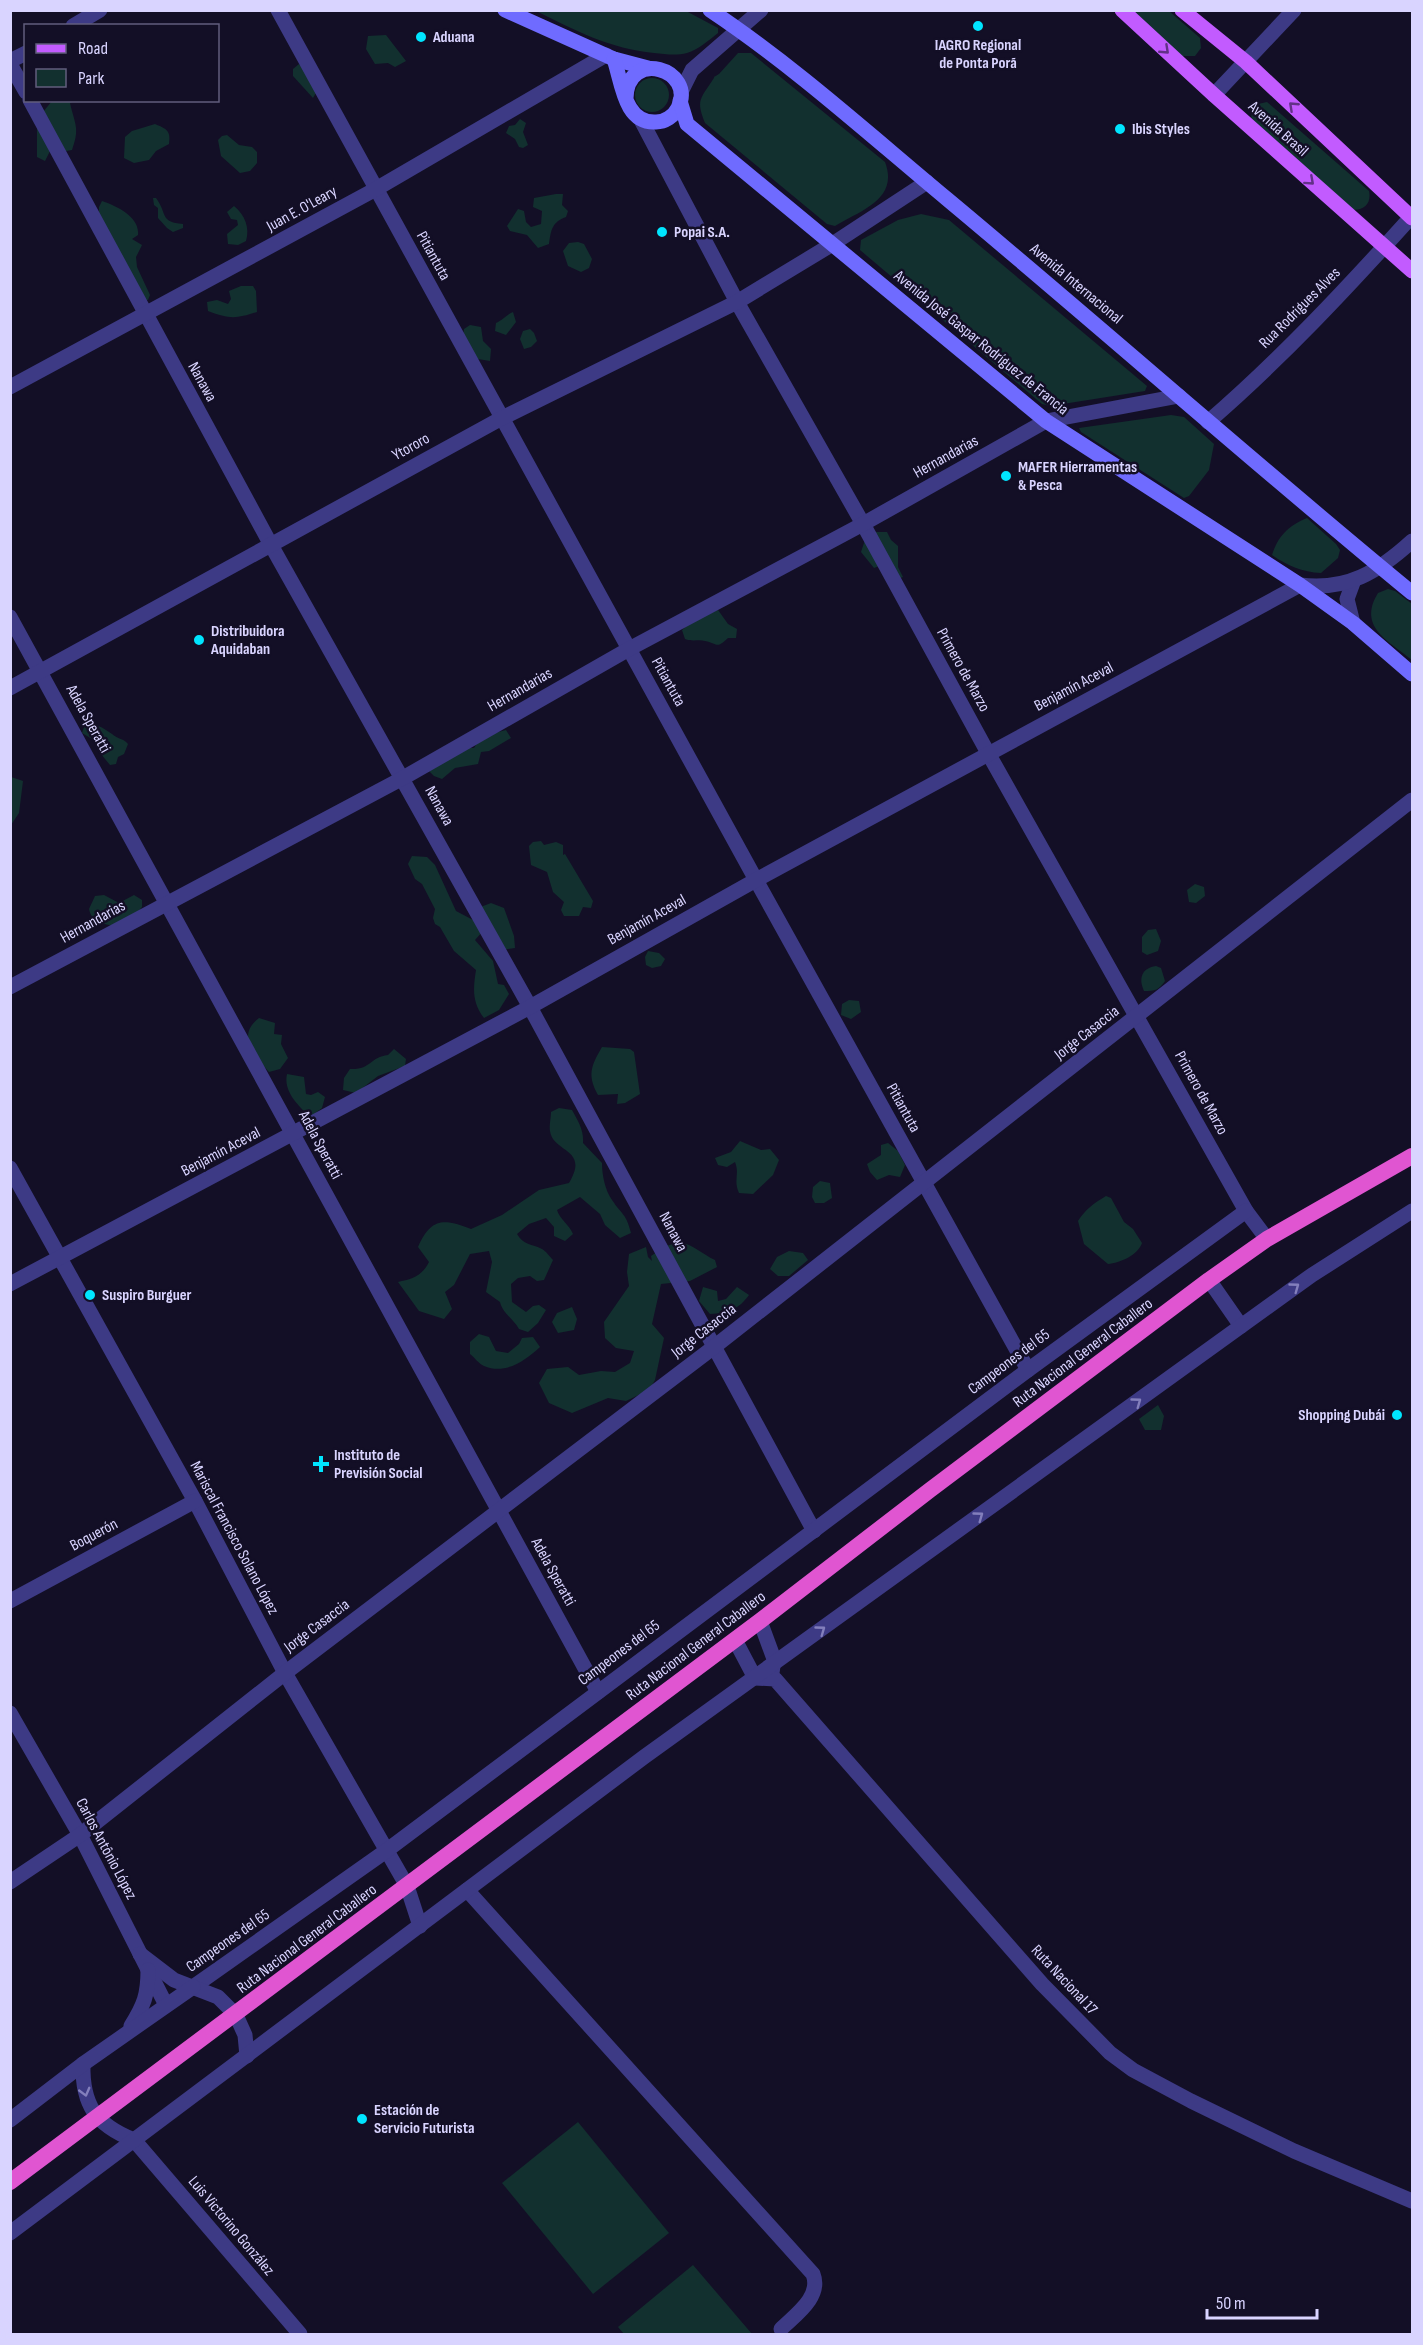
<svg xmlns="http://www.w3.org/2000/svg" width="1423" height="2345" font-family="'Sofia Sans Condensed',sans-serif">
  <rect width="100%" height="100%" fill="#130f26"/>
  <g fill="#12302f">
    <path d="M536,11H686L718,28V33C709,40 698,50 687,53C676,56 665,54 654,53C611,49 574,30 536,11Z"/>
    <polygon points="1129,11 1169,11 1200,38 1201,48 1195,56 1181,56"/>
    <polygon points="386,35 406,61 395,67 388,63 375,64 366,49 368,36"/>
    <path d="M738,53H751L885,162C899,199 862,210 835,226L827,224L705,123C696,101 700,99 712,81C717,74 711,79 719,74Z"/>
    <polygon points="299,64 320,86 313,98 293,76 293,69"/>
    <circle cx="652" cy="95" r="17"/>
    <path d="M52,101H74L70,103C75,125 80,128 72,150L61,152L52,147L45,161L37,157V128L39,117Z"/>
    <path d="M1267,102L1369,191C1372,205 1362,212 1349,209L1251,123L1252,108L1258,104Z"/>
    <polygon points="520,119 526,123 523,132 528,145 523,148 519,147 515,139 506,133 509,126 515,125"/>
    <path d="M155,124C167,129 171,131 169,144L156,151L149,160L134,163L124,158L125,137L132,131Z"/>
    <polygon points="227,135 239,145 252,147 257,152 257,163 250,171 240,173 221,156 218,140 222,136"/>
    <path d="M556,194H563L562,205L568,211L566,217C552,222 551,230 549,244L538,248L527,235L510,231L507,226L518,209L524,211L526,222L531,227L541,224L542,211L533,207L534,198Z"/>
    <path d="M153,198H156C168,214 159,222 183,224V228L173,232L167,228L158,218V208L154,205Z"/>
    <path d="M102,201C117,206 140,217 138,235L132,239L142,245L136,257L137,267L150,295L148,300L140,299L99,216V207Z"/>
    <path d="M234,206C245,215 250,228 246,241L238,245L228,244L227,234L238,225L237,220L231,219L227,212Z"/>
    <polygon points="921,214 949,220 1147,386 1145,391 1050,406 1042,404 860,250 861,240 898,220"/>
    <polygon points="578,242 584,244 592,259 589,268 581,272 568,266 563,251 569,243"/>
    <path d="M241,286H253L256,291L257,312C236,319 229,319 208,311L207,302L217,300L228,304L231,299L229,291Z"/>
    <path d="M513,312L516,322L506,335L495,331L496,323C503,320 506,315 513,312Z"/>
    <polygon points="470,325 481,327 483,341 491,349 490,361 478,359 463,339 464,329"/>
    <polygon points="530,329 534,333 537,341 531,347 524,349 520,339 523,331"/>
    <polygon points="1171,415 1184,417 1214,444 1209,470 1189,496 1184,498 1081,432 1079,428"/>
    <path d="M1307,518L1336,544L1340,550L1338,558L1321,573C1302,572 1288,566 1272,555C1278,536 1288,526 1307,518Z"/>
    <polygon points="876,532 887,532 891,540 898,546 898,567 903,577 893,581 882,565 874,568 861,552 866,537"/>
    <path d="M1388,589L1395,591L1412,604V660C1389,641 1357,627 1378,593Z"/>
    <path d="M718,610L728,624L737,629L736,638H728C716,649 719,644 705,641C699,639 693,642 685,639L682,630L692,621Z"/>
    <path d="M85,724C99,724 101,727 112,734C117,739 123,738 128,744L124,754L118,757L116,764L110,765L101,754L106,744L100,738L92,739L82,733Z"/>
    <path d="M506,730L511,738L489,751L481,752L478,764L455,768L442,779L434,776L429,771L462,748H474C479,737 494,733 506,730Z"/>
    <polygon points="11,777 23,781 19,813 11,825"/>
    <polygon points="541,841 544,845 556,842 563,845 563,855 565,854 593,901 591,908 583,907 579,916 564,916 561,910 564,902 553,892 547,872 531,865 529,846 533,842"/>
    <path d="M412,856L427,857L435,865L456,911L475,921L478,908L491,903L504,908L514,936L515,948L501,950L483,931L475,940L493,961L498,984L504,985L509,994L499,1010L484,1018C472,1002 473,989 476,970L454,951L440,927L435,924L433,918L435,909L422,884L415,879L408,864Z"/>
    <polygon points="1195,884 1204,887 1205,896 1196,903 1189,902 1187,890"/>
    <path d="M104,895L119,903L134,895L142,900V907C132,919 116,931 101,922C94,918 91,918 89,909L95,896Z"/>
    <polygon points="1156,929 1161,941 1158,951 1147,955 1142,952 1142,937 1148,930"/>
    <polygon points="648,951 659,953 665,959 661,966 652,968 646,965 645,957"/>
    <path d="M1156,966L1161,968L1165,981C1159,990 1155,991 1144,991C1138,978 1142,968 1156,966Z"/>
    <polygon points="849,1000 859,1001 861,1012 851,1019 841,1015 842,1004"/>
    <path d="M259,1018L275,1023L274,1034L282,1035L281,1044L288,1058L280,1069L269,1072C254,1055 236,1036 259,1018Z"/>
    <path d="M602,1047L630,1049L634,1052L640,1094L625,1103L617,1104L618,1094L598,1095C587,1075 591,1066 602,1047Z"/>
    <path d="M394,1049L406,1059L405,1066L378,1076L356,1093L343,1090L344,1078L350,1069C371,1070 370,1057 388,1055Z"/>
    <path d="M287,1074L304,1077L306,1094L311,1095L318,1092L325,1097L322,1108L310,1117C299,1106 283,1092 287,1074Z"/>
    <path d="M559,1108L572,1110C578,1121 584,1130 583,1143L602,1163C602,1175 605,1190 612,1200C622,1215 626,1213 631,1233L620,1238L605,1225L600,1214L580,1197L557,1210C560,1220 569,1224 573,1234L565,1241L554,1236V1227L546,1218L529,1224L517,1234C523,1245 532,1244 542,1249C546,1251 550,1257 553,1260L544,1280L537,1281L530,1276L518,1278L511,1284L512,1302L526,1312L533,1306L539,1305L546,1310L538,1323L528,1332L519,1329C513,1318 503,1314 500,1302L486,1292L492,1262L489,1251L470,1254L454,1285L445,1292L452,1309L444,1319L419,1311L398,1282C412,1279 422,1276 429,1262L418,1247C431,1218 443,1218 471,1229L502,1215L539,1190L569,1183C590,1148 553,1153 550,1131C549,1125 551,1118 551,1112Z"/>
    <path d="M740,1141L761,1150L770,1149L779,1160L773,1175L753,1194L739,1193C733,1180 740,1174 735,1162L727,1167L718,1165L715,1158L731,1152Z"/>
    <polygon points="888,1143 898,1151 905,1165 900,1177 889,1175 877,1180 870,1172 867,1164 881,1155 881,1145"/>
    <polygon points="820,1181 830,1183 832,1198 824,1203 815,1203 812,1197 813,1187"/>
    <path d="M1106,1196L1111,1198L1124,1222L1133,1229L1142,1243C1138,1255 1120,1263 1108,1264L1084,1244L1078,1221C1085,1210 1094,1203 1106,1196Z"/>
    <path d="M680,1242C694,1245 702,1254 715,1260L717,1267L690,1281L661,1284L652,1324L664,1338L655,1380L649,1390L626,1401L608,1398L572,1413L549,1403L539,1383L547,1369L568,1367L579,1375L601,1371L615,1372L630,1363L634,1351L616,1348L605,1338L604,1322L629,1286L627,1272L629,1254L646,1247L648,1257L652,1261L651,1256L666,1246Z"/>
    <polygon points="789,1251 803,1253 808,1260 789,1276 778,1276 770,1269 777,1257"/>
    <path d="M703,1287L717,1291L718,1301L726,1299L737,1287L749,1295C738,1310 728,1313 710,1314L699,1301Z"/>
    <polygon points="572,1307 577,1319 574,1330 558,1333 552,1322 557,1313"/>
    <path d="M479,1334L489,1337L496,1351L508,1353L519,1344L522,1338L533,1337L540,1347C525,1361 505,1375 484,1366C479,1364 474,1357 470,1354V1342Z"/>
    <polygon points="1158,1405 1164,1416 1161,1430 1145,1430 1139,1419"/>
    <polygon points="578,2122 669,2233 593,2294 502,2183"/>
    <polygon points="693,2265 752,2334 624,2334 618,2327"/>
  </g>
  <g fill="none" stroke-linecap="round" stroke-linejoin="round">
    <g stroke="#3d3a85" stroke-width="15">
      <polyline points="278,10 756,880 1028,1370"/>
      <polyline points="73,26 100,10"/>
      <polyline points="10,61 26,53"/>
      <polyline points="10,64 26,92"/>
      <polyline points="681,92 692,70 761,10"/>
      <polyline points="1214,95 1294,10"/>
      <polyline points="30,100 271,545 530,1007 814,1531"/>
      <polyline points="641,120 737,302 863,524 988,753 1246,1211 1267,1239"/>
      <polyline points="10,387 376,189 606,55"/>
      <path d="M1208,422C1281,359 1348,287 1412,216"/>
      <polyline points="10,617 598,1692"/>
      <polyline points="1353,623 1347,599 1354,580"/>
      <polyline points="10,688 502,418 737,302 831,245 927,182"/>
      <polyline points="10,987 403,778 629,649 863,524 1046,421 1179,396"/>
      <polyline points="10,1168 195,1501 285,1673 407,1886 420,1926"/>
      <polyline points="1209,1280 1241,1326"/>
      <path d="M10,1284L530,1007L756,880L1300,585C1347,591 1378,572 1412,541"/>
      <polyline points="10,1601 195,1501"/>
      <polyline points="10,1713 80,1835 166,2005"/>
      <polyline points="10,1882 80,1835 285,1673 714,1347 1412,800"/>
      <path d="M467,1890L813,2274C822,2297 795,2315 781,2329"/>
      <polyline points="193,1987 386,1851 1028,1370 1246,1211"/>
      <polyline points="134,2140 300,2334"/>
    </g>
    <g stroke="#3d3a85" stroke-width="15">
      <polyline points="760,1621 774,1659 772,1673"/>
      <polyline points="735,1640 755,1678 775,1679 1042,1984 1110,2053 1133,2070 1191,2101 1294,2151 1412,2201"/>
      <polyline points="140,1954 174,1980 218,1997 236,2015 245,2035 247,2056"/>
      <path d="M131,2026C144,2005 148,1995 148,1970"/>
      <path d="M83,2064C82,2105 96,2125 134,2140"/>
      <polyline points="10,2120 83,2064 193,1987"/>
      <polyline points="10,2233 644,1757 1312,1275 1412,1211"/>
    </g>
    <g stroke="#6f6bff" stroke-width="15">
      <polyline points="505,10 614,59 648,68"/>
      <path d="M710,10C794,66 870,135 947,199C1103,329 1255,464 1412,593"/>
      <path d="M614,59C622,82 624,124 656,122C665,122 674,116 678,108C697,69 627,48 626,98"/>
      <polyline points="680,101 687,124 1046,421 1300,585 1353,623 1412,674"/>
    </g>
    <g stroke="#c25bff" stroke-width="15">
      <polyline points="1122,10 1214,95 1412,271"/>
      <polyline points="1182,10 1246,62 1412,218"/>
    </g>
    <polyline stroke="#e055d1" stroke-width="16" points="10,2182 760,1621 930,1490 1209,1280 1267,1239 1412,1156"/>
  </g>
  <defs><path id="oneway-chevron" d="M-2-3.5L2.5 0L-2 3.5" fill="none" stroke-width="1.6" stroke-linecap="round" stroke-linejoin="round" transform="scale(1.5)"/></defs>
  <g stroke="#623188">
    <use href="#oneway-chevron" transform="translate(1165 50) rotate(43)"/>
    <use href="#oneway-chevron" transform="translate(1293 106) rotate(-137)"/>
    <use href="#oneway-chevron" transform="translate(1310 181) rotate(42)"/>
  </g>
  <g stroke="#837fbc">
    <use href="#oneway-chevron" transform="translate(1295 1287) rotate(-36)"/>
    <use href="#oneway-chevron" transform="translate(1137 1402) rotate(-36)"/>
    <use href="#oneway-chevron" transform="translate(979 1516) rotate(-36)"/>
    <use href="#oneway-chevron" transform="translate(821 1630) rotate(-36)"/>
    <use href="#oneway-chevron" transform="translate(85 2092) rotate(75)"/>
  </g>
  <g fill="#00e5ff" stroke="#130f26" stroke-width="2">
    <circle cx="978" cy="26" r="6"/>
    <circle cx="421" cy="37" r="6"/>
    <circle cx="1120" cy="129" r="6"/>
    <circle cx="662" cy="232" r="6"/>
    <circle cx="1006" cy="476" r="6"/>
    <circle cx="199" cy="640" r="6"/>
    <circle cx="90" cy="1295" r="6"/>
    <circle cx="1397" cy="1415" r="6"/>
    <path d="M318 1455h6v6h6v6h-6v6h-6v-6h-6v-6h6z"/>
    <circle cx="362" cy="2119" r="6"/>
  </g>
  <g text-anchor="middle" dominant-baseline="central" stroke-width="5" stroke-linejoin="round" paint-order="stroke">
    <g font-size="16" font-weight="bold" fill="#d9d4ff" stroke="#130f26" text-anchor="start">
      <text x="433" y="37">Aduana</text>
      <text x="978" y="45" text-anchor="middle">IAGRO Regional<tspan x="978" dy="18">de Ponta Porã</tspan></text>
      <text x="1132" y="129">Ibis Styles</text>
      <text x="674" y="232">Popai S.A.</text>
      <text x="1018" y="467">MAFER Hierramentas<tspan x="1018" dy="18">&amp; Pesca</tspan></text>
      <text x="211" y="631">Distribuidora<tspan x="211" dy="18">Aquidaban</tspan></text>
      <text x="102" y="1295">Suspiro Burguer</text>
      <text x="1385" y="1415" text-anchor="end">Shopping Dubái</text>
      <text x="334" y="1455">Instituto de<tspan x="334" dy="18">Previsión Social</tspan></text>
      <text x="374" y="2110">Estación de<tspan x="374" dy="18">Servicio Futurista</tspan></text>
    </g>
    <g font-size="16" fill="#d9d4ff" stroke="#130f26">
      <text transform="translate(1278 129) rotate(42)">Avenida Brasil</text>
      <text transform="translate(302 209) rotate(-29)">Juan E. O'Leary</text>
      <text transform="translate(433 256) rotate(61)">Pitiantuta</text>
      <text transform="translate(1076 284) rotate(40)">Avenida Internacional</text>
      <text transform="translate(1300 308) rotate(-45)">Rua Rodrigues Alves</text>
      <text transform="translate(981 343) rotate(39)">Avenida José Gaspar Rodríguez de Francia</text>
      <text transform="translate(202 382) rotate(61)">Nanawa</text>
      <text transform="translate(411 447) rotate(-29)">Ytororo</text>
      <text transform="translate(946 457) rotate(-29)">Hernandarias</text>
      <text transform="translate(963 670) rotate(61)">Primero de Marzo</text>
      <text transform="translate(668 682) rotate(61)">Pitiantuta</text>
      <text transform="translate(1074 687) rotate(-28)">Benjamín Aceval</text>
      <text transform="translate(520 690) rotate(-30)">Hernandarias</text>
      <text transform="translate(88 719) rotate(61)">Adela Speratti</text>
      <text transform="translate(439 806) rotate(61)">Nanawa</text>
      <text transform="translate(647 920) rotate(-29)">Benjamín Aceval</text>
      <text transform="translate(93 922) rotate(-29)">Hernandarias</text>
      <text transform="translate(1087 1033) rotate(-38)">Jorge Casaccia</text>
      <text transform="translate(1201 1093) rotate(61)">Primero de Marzo</text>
      <text transform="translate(903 1108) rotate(61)">Pitiantuta</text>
      <text transform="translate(320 1145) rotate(62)">Adela Speratti</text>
      <text transform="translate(221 1152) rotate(-28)">Benjamín Aceval</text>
      <text transform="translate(673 1232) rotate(62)">Nanawa</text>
      <text transform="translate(704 1331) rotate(-38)">Jorge Casaccia</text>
      <text transform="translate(1083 1353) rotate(-37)">Ruta Nacional General Caballero</text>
      <text transform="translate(1009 1362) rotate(-37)">Campeones del 65</text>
      <text transform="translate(94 1535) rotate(-28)">Boquerón</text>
      <text transform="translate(234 1538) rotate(62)">Mariscal Francisco Solano López</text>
      <text transform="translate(553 1572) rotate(61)">Adela Speratti</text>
      <text transform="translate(317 1626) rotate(-37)">Jorge Casaccia</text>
      <text transform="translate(696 1646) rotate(-37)">Ruta Nacional General Caballero</text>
      <text transform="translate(619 1653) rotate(-37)">Campeones del 65</text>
      <text transform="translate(106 1849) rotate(62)">Carlos Antônio López</text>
      <text transform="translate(307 1939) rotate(-37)">Ruta Nacional General Caballero</text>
      <text transform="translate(228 1941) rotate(-35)">Campeones del 65</text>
      <text transform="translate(1064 1980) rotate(47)">Ruta Nacional 17</text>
      <text transform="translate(231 2226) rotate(50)">Luis Victorino González</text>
    </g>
  </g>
  <rect width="1423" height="2345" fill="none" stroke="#d9d4ff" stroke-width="24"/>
  <rect x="24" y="24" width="195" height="78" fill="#130f26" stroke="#625e7d" stroke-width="1.5"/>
  <rect x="36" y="44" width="30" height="9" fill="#c25bff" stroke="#625e7d" stroke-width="1.5"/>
  <text x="78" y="54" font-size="18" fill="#d9d4ff">Road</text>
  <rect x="36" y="69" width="30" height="18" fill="#12302f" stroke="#625e7d" stroke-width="1.5"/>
  <text x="78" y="84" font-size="18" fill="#d9d4ff">Park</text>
  <path d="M1207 2309v9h110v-9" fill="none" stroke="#d9d4ff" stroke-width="3"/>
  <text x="1216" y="2309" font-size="18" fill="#d9d4ff" stroke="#130f26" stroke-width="4.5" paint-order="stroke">50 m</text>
</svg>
